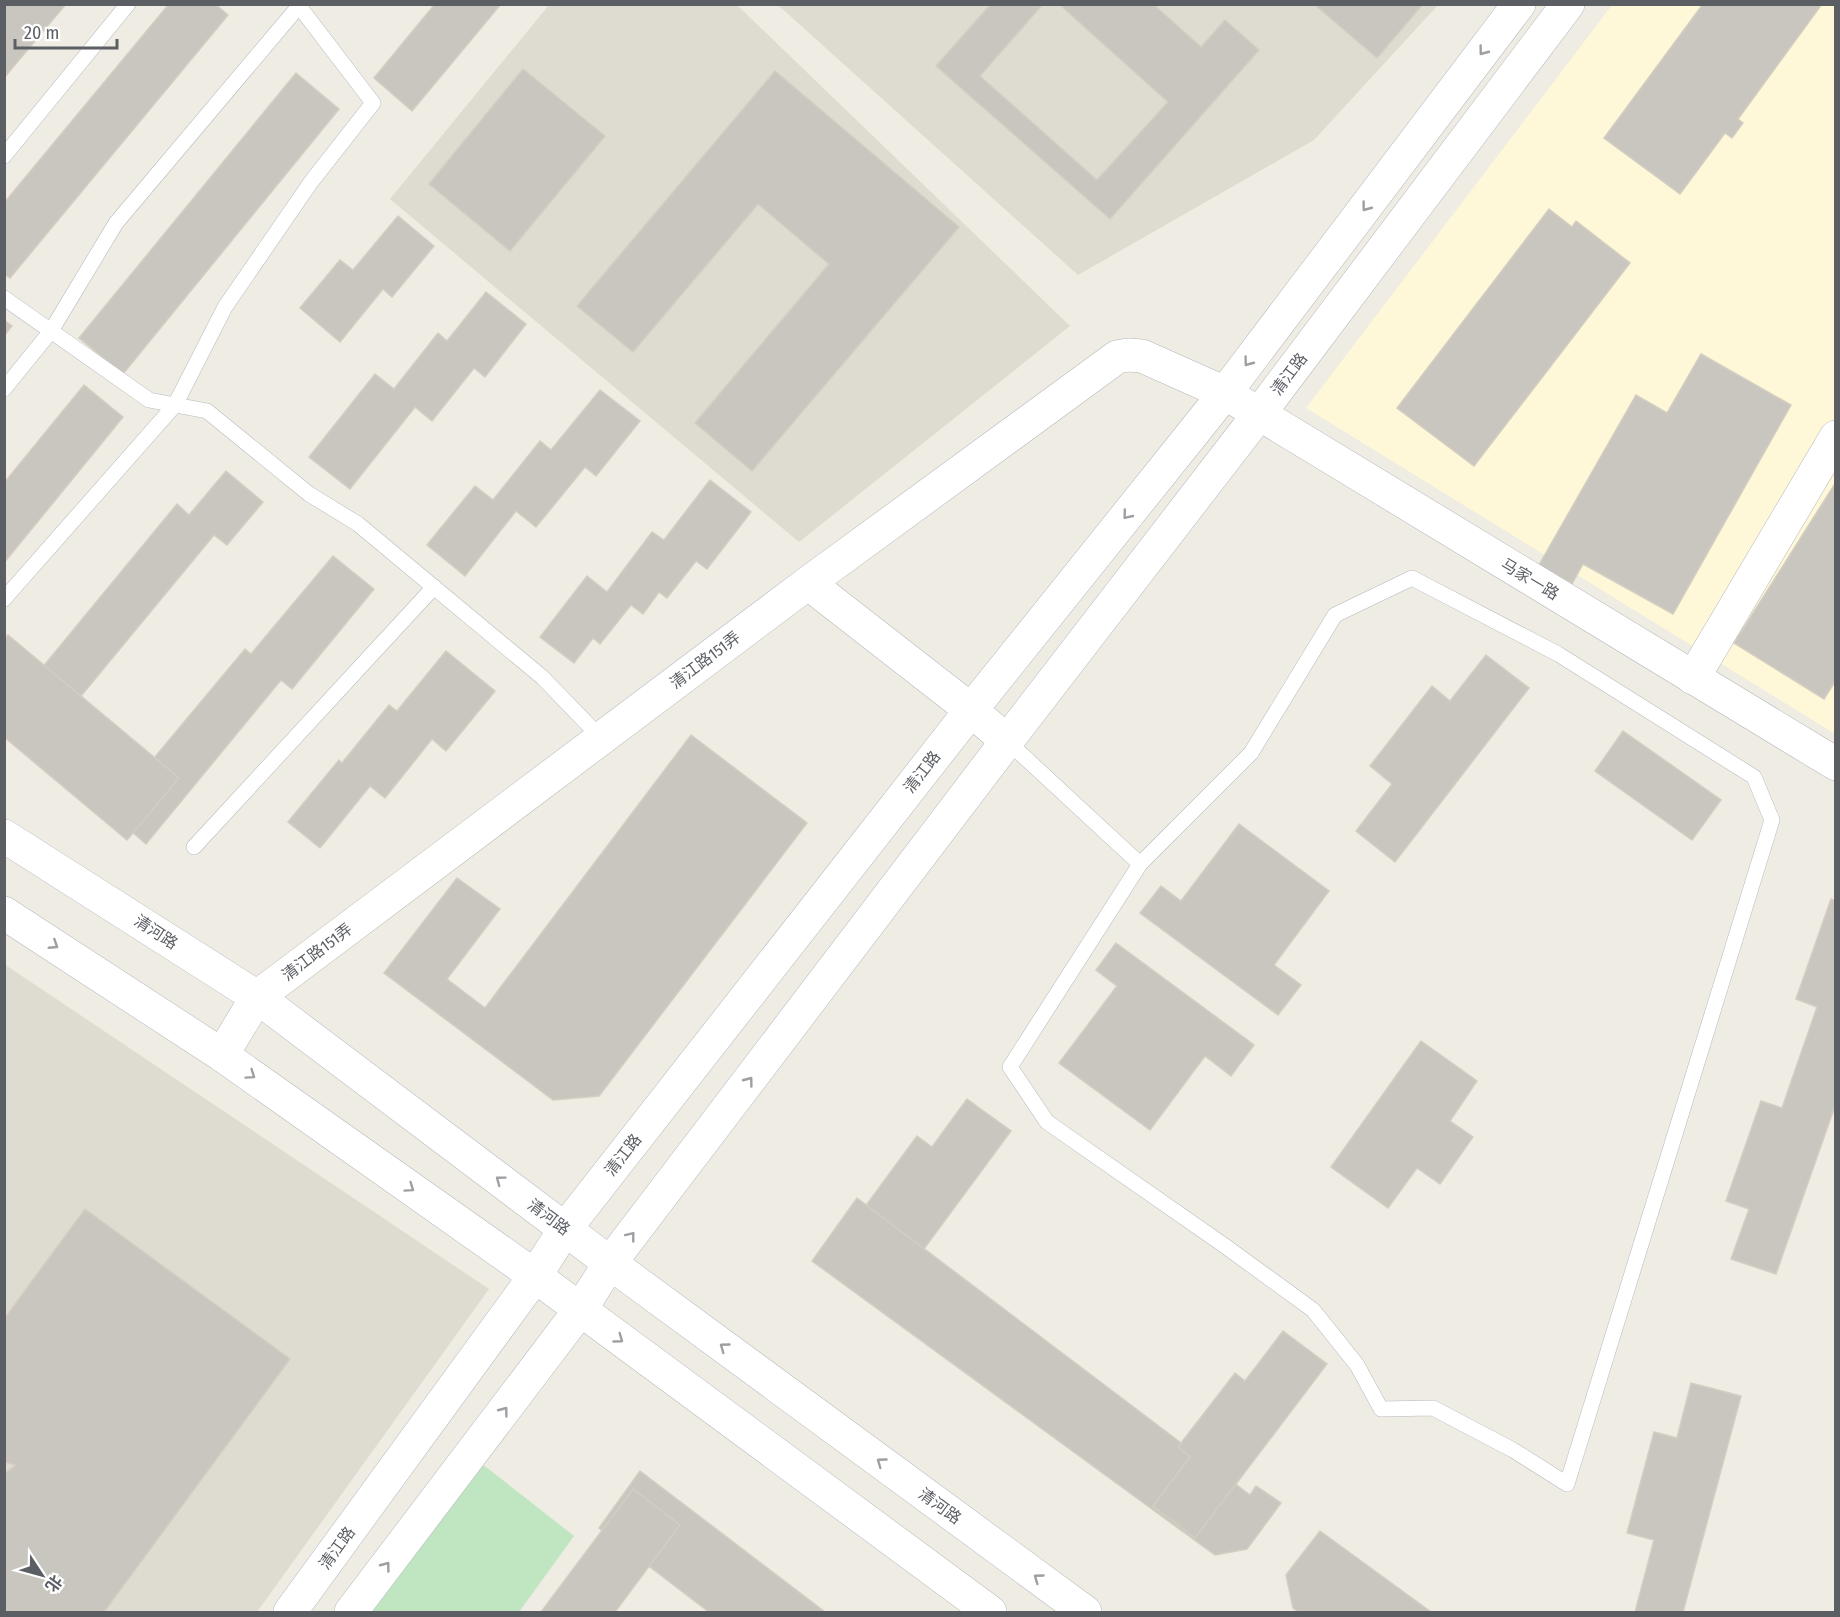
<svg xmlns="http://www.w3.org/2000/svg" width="1840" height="1617" font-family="'Fira Sans Condensed','Noto Sans SC',sans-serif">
  <rect width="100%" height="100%" fill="#eeece3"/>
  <polygon fill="#fef7d8" points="1612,5 1835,5 1835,734 1306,408"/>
  <g fill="#dedbd1">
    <polygon points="549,5 737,5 1070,326 799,542 390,199"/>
    <polygon points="778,5 1438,5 1314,140 1078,275"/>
    <polygon points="4,964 489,1289 257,1612 5,1612"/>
  </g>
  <polygon fill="#bfe6c1" points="477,1460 574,1536 519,1612 363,1612"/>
  <g fill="#c9c6c0" stroke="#d3cec1" stroke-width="1.5">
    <polygon points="4,4 66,4 4,78"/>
    <polygon points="169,4 215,4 228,15 10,278 4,274 4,203"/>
    <polygon points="435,4 501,4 412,111 374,78"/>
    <polygon points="991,4 1043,4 980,76 1097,180 1168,102 1059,4 1153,4 1201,47 1225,20 1259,50 1110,219 936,66"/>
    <polygon points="1314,4 1423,4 1377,58"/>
    <polygon points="1703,4 1822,4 1738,119 1743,123 1732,138 1725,133 1680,194 1604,138"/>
    <polygon points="523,69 605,136 510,251 429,184"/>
    <polygon points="775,71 959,227 752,471 695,423 829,264 758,204 633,352 577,306"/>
    <polygon points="296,73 339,109 123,374 79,338"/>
    <polygon points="1549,209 1572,227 1576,221 1630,263 1474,466 1397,408"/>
    <polygon points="398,216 434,246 392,297 383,289 340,342 300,308 340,260 353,270"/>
    <polygon points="486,292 526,324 485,377 474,368 432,421 415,407 350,489 309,457 375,374 394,389 438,333 447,341"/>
    <polygon points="4,320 12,326 4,336"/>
    <polygon points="1701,354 1791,405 1673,614 1583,564 1572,584 1539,565 1636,395 1667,413"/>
    <polygon points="84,385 123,417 4,563 4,483"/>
    <polygon points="600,390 640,421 596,476 585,467 536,527 516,511 465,576 427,545 475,486 493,500 540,441 551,450"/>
    <polygon points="226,471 263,502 227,545 214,535 34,753 4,729 4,714 177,504 189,515"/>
    <polygon points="710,480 751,512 707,569 696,561 667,598 659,592 643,614 631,605 600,644 593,638 574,663 540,637 587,576 607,592 652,532 664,540"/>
    <polygon points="1836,482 1836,680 1824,699 1734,643"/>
    <polygon points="333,556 374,589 292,689 281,680 146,844 109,812 245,649 251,654"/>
    <polygon points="8,635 179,778 127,840 4,737 4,640"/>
    <polygon points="446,651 495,691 446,751 432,739 385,798 370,786 320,848 288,822 339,760 342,763 389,705 397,711"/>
    <polygon points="1486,655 1529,688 1395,862 1356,831 1392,784 1370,766 1432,686 1450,701"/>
    <polygon points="1623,731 1721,800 1692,840 1595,771"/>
    <polygon points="691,735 807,823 599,1096 553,1100 384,973 457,878 500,909 447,979 485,1008"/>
    <polygon points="1239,824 1329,891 1274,965 1301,985 1278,1015 1140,913 1161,886 1181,901"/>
    <polygon points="1831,899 1836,901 1836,1103 1776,1274 1731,1259 1749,1209 1726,1201 1761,1101 1782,1108 1817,1007 1796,999"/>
    <polygon points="1116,943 1254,1045 1231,1076 1205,1056 1150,1130 1059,1063 1117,986 1096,970"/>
    <polygon points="1421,1041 1477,1081 1450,1121 1473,1137 1440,1184 1417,1168 1388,1208 1331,1167"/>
    <polygon points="967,1099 1011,1131 881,1307 836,1275 870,1229 856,1219 917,1136 932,1147"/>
    <polygon points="857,1198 1250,1495 1256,1486 1281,1503 1247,1549 1215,1555 812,1261"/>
    <polygon points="85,1209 290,1359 104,1612 4,1612 4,1474 16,1465 4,1462 4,1319"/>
    <polygon points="1283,1331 1327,1364 1195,1538 1153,1506 1190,1457 1178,1447 1235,1373 1245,1381"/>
    <polygon points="1691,1383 1741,1396 1683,1612 1635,1612 1654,1540 1627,1533 1654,1432 1677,1438"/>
    <polygon points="640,1471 825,1612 709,1612 599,1528"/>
    <polygon points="633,1489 680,1525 615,1612 541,1612"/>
    <polygon points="1320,1531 1431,1612 1299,1612 1293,1608 1286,1575"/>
  </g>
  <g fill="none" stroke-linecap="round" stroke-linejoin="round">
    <g stroke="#b6b9bd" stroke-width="16">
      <g id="service">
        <polyline points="4,156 128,4"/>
        <polyline points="4,298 149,400 207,411 309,494 358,524 542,677 602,739"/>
        <polyline points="4,389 51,331 116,223 299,6 297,4"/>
        <polyline points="4,599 175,405 225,307 311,182 373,103 299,6"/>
        <polyline points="1007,741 1140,864 1251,753 1335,615 1412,578 1558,654 1754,777 1772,820 1567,1484 1513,1450 1433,1408 1381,1409 1357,1365 1313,1310 1225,1246 1047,1122 1010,1067 1140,864"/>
        <polyline points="194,847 434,587"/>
      </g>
    </g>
    <g stroke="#b6b9bd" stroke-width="34">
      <g id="tertiary">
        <polyline points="808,583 971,710 1007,741"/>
        <polyline points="1693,678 1836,437"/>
        <polyline points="222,1055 257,997 808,583 1117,357 1128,355 1142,356 1225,393 1836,764"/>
        <polyline points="290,1612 535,1276 565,1229 971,710 1225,393 1519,4"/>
        <polyline points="351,1612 580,1310 610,1263 1007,741 1259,414 1568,4"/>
      </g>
    </g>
    <g stroke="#b7babf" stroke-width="34">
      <g id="secondary">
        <polyline points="4,836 257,997 610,1263 1085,1612"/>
        <polyline points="4,913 222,1055 535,1276 990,1612"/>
      </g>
    </g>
    <use href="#service" stroke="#fff" stroke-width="15"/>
    <use href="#tertiary" stroke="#fff" stroke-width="33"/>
    <use href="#secondary" stroke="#fff" stroke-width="33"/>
  </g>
  <defs><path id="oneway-chevron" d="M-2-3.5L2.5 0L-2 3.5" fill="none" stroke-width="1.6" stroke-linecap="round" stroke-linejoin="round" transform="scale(1.5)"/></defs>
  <g stroke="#9d9fa2">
    <use href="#oneway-chevron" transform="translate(1483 51) rotate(127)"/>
    <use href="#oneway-chevron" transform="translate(1366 207) rotate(127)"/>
    <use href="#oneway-chevron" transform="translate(1248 362) rotate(127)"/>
    <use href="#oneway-chevron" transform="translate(1127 515) rotate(129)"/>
    <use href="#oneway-chevron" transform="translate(54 945) rotate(33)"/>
    <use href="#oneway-chevron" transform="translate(251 1075) rotate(35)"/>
    <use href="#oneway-chevron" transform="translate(749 1081) rotate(-53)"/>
    <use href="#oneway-chevron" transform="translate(500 1180) rotate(-143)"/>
    <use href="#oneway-chevron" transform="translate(410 1188) rotate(35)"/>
    <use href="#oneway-chevron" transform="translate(631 1236) rotate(-52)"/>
    <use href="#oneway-chevron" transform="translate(619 1339) rotate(36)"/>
    <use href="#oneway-chevron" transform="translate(724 1347) rotate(-144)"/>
    <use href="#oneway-chevron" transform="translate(504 1411) rotate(-53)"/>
    <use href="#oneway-chevron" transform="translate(881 1462) rotate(-144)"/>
    <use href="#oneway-chevron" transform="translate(386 1566) rotate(-53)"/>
    <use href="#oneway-chevron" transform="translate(1038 1578) rotate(-144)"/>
  </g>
  <g text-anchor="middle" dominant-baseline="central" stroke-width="4.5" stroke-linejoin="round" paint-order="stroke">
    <g font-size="16" fill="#5b5f64" stroke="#fff">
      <text transform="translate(1289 374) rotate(-53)">清江路</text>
      <text transform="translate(1530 579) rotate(31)">马家一路</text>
      <text transform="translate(705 660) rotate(-37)">清江路151弄</text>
      <text transform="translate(922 772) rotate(-52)">清江路</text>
      <text transform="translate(156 932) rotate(33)">清河路</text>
      <text transform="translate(317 952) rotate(-37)">清江路151弄</text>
      <text transform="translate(623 1155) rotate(-52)">清江路</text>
      <text transform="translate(549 1217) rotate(37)">清河路</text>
      <text transform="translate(940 1506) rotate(36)">清河路</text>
      <text transform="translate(337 1548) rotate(-54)">清江路</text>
    </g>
  </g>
  <rect width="1840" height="1617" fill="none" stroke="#5b5f64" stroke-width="12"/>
  <g transform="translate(42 1575) rotate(126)" stroke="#ffffff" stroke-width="4.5" paint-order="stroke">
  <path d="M0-4.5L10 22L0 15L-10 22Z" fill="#5b5f64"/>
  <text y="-9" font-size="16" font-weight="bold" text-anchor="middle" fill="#5b5f64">北</text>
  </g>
  <path d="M15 39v9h102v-9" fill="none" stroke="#5b5f64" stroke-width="3"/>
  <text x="24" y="39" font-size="18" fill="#5b5f64" stroke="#ffffff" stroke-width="4.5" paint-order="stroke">20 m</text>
</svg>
